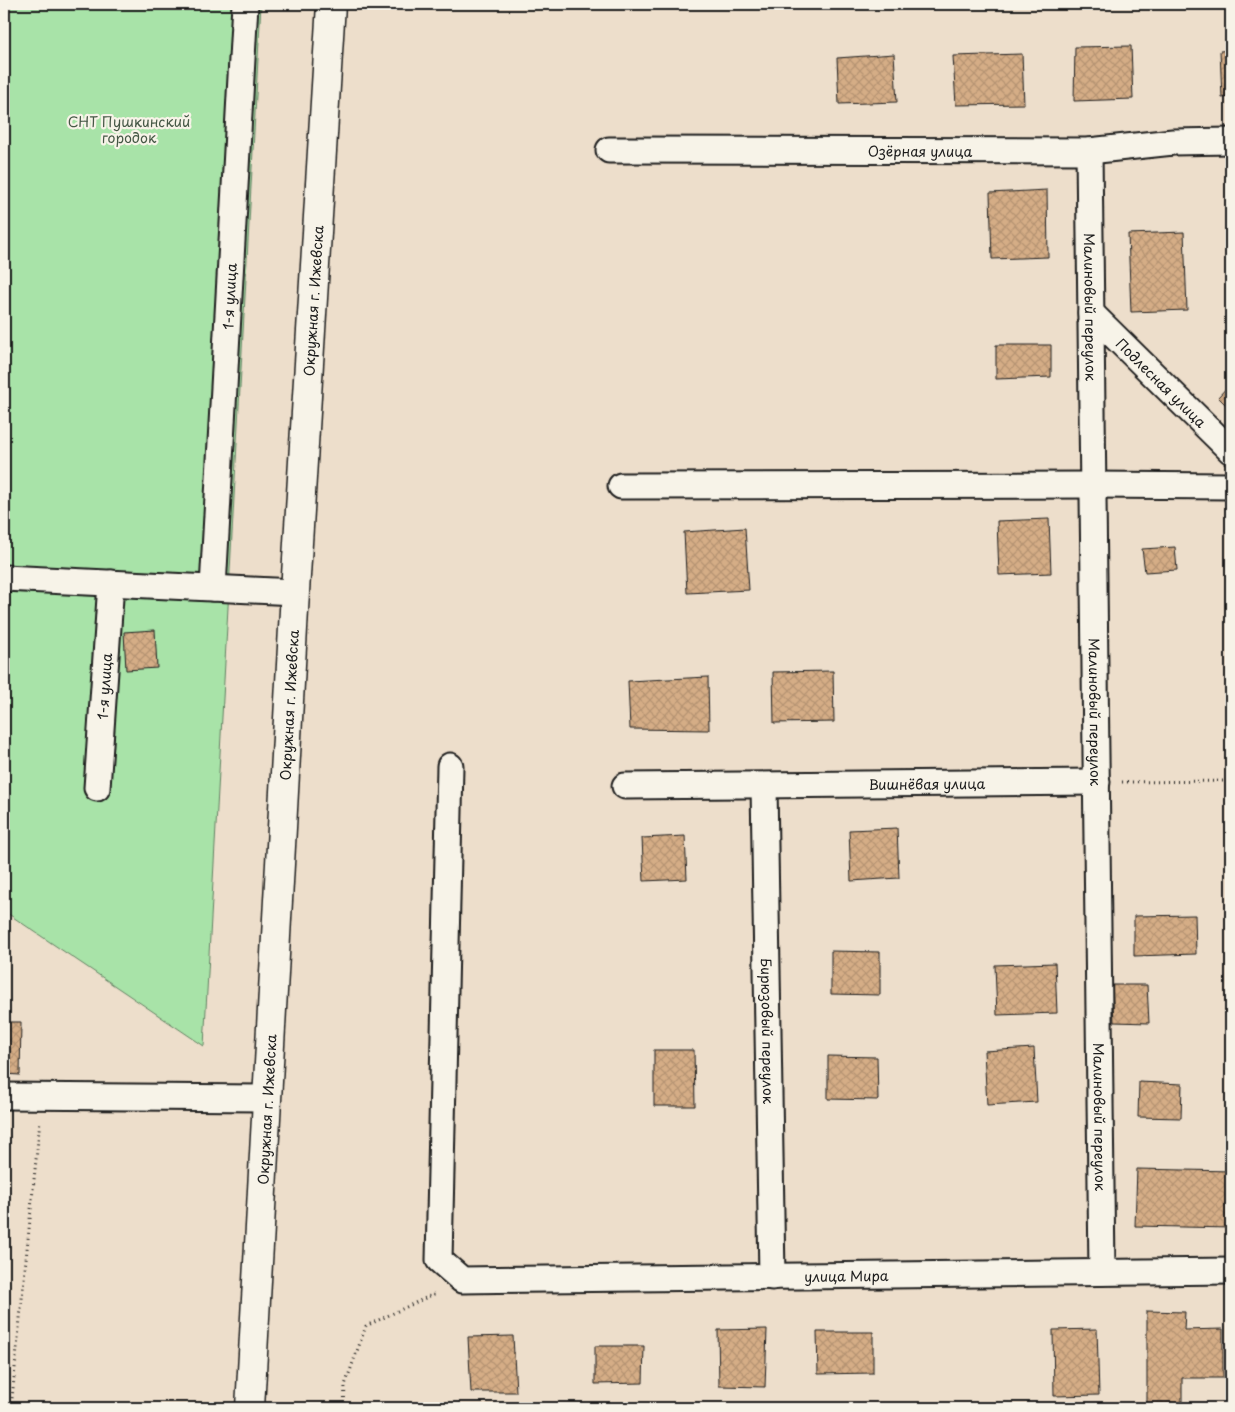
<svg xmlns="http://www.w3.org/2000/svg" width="1235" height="1412" font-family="'Playpen Sans',sans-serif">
  <defs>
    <pattern id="building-cross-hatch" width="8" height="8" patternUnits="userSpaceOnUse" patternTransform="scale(1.25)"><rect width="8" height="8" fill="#d5ad86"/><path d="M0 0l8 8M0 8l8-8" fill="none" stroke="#b69473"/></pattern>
  </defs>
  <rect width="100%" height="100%" fill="#eddecb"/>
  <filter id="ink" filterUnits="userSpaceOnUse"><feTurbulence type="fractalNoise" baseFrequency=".02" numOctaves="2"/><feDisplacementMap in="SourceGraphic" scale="10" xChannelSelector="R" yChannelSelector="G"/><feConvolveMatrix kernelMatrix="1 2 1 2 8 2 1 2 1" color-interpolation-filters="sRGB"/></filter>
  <g filter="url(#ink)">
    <polygon fill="#a8e3a8" stroke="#628062" points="4,4 261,4 204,1046 4,911"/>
    <g fill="url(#building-cross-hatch)" stroke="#1c1c1c">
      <polygon points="1131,46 1133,99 1074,101 1075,47"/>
      <polygon points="1231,50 1231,97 1222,98 1220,51"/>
      <polygon points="894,54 897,102 839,104 837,58"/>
      <polygon points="1022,54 1024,104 956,105 953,56"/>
      <polygon points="1047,190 1048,257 992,259 990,193"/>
      <polygon points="1184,232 1187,310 1131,312 1128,234"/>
      <polygon points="996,345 1051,345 1051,377 996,379"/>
      <polygon points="1231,383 1231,410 1218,397"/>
      <polygon points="1049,519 1051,573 999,575 997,521"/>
      <polygon points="745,528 749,590 687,593 684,532"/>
      <polygon points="1175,547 1177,570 1145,572 1142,549"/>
      <polygon points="155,630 157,668 126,670 124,632"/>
      <polygon points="833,671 834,722 774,723 773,672"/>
      <polygon points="708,677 709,730 630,729 628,681"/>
      <polygon points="897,828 899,878 851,881 849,830"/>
      <polygon points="685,836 687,879 644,881 642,838"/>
      <polygon points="1195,915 1196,954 1134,956 1134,916"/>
      <polygon points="831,951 880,952 880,995 831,994"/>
      <polygon points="1055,963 1057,1013 997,1015 995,965"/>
      <polygon points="1112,985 1147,985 1149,1023 1114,1022"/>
      <polygon points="4,1022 21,1022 20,1075 4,1074"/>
      <polygon points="1034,1048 1037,1102 987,1105 984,1051"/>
      <polygon points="654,1050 694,1050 695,1106 654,1106"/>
      <polygon points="828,1056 877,1057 878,1100 828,1099"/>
      <polygon points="1139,1082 1182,1084 1181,1118 1138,1117"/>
      <polygon points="1137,1169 1231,1171 1231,1228 1135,1226"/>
      <polygon points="1147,1311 1185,1312 1184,1330 1223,1329 1223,1378 1182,1378 1182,1405 1147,1405"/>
      <polygon points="767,1329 765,1387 719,1386 718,1330"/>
      <polygon points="1097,1329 1099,1395 1054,1396 1053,1330"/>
      <polygon points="817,1332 873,1332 873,1373 818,1374"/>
      <polygon points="513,1336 516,1392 471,1392 468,1337"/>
      <polygon points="595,1346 644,1346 643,1383 595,1384"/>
    </g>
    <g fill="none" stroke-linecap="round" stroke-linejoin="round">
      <g stroke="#1c1c1c" stroke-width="29">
        <g id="street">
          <path id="s1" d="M609,150L1089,151L1173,142L1231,141"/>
          <path id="s2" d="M1089,151L1102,1272"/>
          <path id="s3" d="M1091,313L1231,451"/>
          <polyline points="621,486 1093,485 1231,486"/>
          <polyline points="4,578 295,592"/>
          <path id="s4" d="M213,588L245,4"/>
          <path id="s5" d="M450,766L439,1260L462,1280L1231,1271"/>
          <path id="s6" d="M625,786L1097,782"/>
          <path id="s7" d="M764,786L772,1277"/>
          <path id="s8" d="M97,788L111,583"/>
          <polyline points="4,1096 267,1098"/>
        </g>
      </g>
      <g stroke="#1c1c1c" stroke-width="31">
        <g id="primary">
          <path id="s9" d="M250,1408L295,592L331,4"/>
        </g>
      </g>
      <g stroke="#1c1c1c" stroke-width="3" stroke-dasharray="1 4" stroke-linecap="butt">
        <polyline points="1122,782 1231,781"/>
        <polyline points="11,1408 40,1120"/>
        <polyline points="344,1408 345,1385 366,1326 436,1293"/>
      </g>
      <use href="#street" stroke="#f7f3e8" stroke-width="25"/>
      <use href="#primary" stroke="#f7f3e8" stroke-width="28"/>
    </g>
  </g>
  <g text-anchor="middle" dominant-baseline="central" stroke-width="4.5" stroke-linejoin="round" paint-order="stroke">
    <g font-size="14" fill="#465846" stroke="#f7f3e8">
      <text x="129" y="121">СНТ Пушкинский<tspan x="129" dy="16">городок</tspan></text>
    </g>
    <g font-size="14" fill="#1c1c1c" stroke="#f7f3e8">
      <text stroke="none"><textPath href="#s1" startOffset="311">Озёрная улица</textPath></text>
      <text stroke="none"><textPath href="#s4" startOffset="292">1-я улица</textPath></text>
      <text stroke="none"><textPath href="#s9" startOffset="1109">Окружная г. Ижевска</textPath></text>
      <text stroke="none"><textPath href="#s2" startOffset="156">Малиновый переулок</textPath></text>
      <text stroke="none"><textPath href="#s3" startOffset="99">Подлесная улица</textPath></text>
      <text stroke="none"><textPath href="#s8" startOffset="102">1-я улица</textPath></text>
      <text stroke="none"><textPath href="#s9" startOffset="704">Окружная г. Ижевска</textPath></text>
      <text stroke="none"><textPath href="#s2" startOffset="561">Малиновый переулок</textPath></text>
      <text stroke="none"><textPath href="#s6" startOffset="302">Вишнёвая улица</textPath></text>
      <text stroke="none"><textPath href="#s7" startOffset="245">Бирюзовый переулок</textPath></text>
      <text stroke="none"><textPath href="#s9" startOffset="299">Окружная г. Ижевска</textPath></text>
      <text stroke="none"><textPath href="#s2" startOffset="966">Малиновый переулок</textPath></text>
      <text stroke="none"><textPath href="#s5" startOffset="909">улица Мира</textPath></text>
    </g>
  </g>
  <rect width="1235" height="1412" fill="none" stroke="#f7f3e8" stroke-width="20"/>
  <rect x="10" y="10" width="1215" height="1392" fill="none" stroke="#1c1c1c" stroke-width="2" filter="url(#ink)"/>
</svg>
